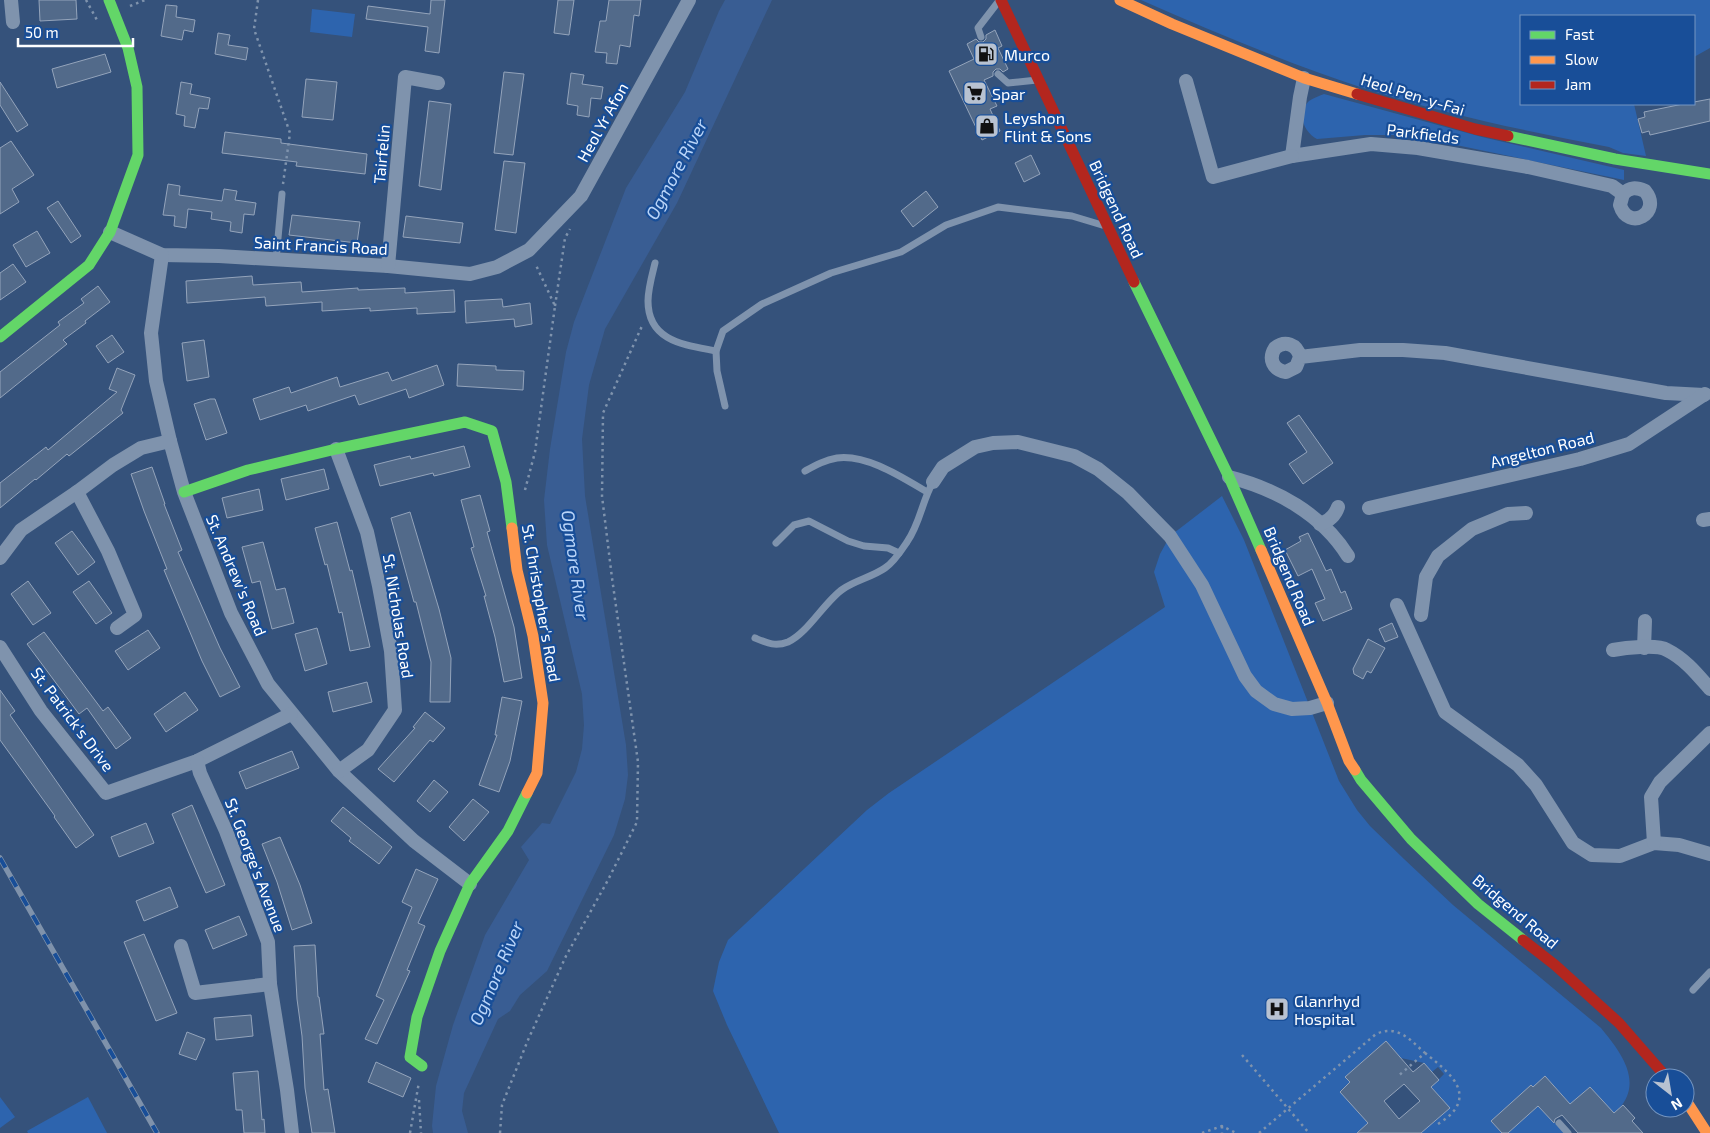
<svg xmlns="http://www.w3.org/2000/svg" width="1710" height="1133" font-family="'Exo 2',sans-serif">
  <rect width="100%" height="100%" fill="#35527b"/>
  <g fill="#2d64ae">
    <path d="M1141,0H1710V48L1694,57V16H1521V104H1634L1646,156L1623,153L1609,147C1526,131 1443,114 1363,88C1287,63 1214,32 1141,0Z"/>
    <polygon points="312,9 355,14 352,37 310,32"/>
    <path d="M1324,94L1482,137L1624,170V180L1408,135H1365L1317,139C1304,132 1296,114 1309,101C1313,98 1319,96 1324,94Z"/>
    <path d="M1222,496L1244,540L1339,781L1357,810L1370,826L1404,859L1453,905L1601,1028C1618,1049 1642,1078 1622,1105C1619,1110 1612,1114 1608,1118L1601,1099L1590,1087L1570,1104L1545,1076L1533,1087L1531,1085L1491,1121L1502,1133H1421L1449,1108L1431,1087L1444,1074L1438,1067L1432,1072L1424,1063L1401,1058L1386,1041L1346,1076L1350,1082L1340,1091L1368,1123L1357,1133H779L727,1025L713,991L719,962L728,940L867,810L889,793L1165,607L1154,572L1160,554L1170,536Z"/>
    <polygon points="0,1097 15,1117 0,1128"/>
    <polygon points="88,1097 107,1133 28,1133 27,1131"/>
    <polygon points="1538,1106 1565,1133 1508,1133"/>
  </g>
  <polygon fill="#395d93" points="725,0 772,0 677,203 605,329 589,385 582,439 585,496 626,745 628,775 625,799 614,835 547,971 520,995 510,1011 498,1019 464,1093 462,1111 468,1133 433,1133 432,1126 436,1086 453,1025 485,935 529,860 521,847 542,823 550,824 576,772 582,749 584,725 582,694 547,545 544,500 550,449 566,352 574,322 626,188 685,92 719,11"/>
  <g fill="#526a8a" stroke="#94a4bb" fill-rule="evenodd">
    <polygon points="39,0 76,0 77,19 40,21"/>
    <polygon points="431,0 445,0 439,53 425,51 428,27 366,19 368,6 430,14"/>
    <polygon points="558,0 574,0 569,35 554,33"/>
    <polygon points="609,0 641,0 639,16 634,15 630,47 620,45 617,64 606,63 607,53 595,52 600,21 606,21"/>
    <polygon points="166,5 177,6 176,17 195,20 193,32 184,30 182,40 161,36"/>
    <polygon points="995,30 1002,46 998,48 1008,69 1003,72 1000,69 996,69 993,72 993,76 984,80 997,106 990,109 1000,131 982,140 949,71 974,59 967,44 976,39 979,42 983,42 986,39 986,35"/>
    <polygon points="218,33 230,35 228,45 248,48 246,60 215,54"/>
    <polygon points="105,54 111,72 57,88 52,69"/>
    <polygon points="504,72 524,74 513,155 494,153"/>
    <polygon points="571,73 584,75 582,84 603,87 601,99 591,98 589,117 577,115 578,106 567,104"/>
    <polygon points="306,79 337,82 333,120 302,117"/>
    <polygon points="0,82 28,125 17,132 0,105"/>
    <polygon points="181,82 192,84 190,94 210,98 208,109 199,108 195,128 184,126 185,116 176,114"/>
    <polygon points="1710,99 1710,121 1650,135 1649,131 1642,133 1638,119 1645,117 1644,112 1683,104 1694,104 1694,102"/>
    <polygon points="429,101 451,104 441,190 419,186"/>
    <polygon points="225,132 281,139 281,143 367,154 365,174 296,166 297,162 222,153"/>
    <polygon points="11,141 34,175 12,189 19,202 0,214 0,148"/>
    <polygon points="1031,155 1040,174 1024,182 1015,163"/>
    <polygon points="504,161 525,163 516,233 495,230"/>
    <polygon points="168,184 180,186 179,195 222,201 224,189 237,191 235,200 256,203 254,215 244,214 242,233 230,231 231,222 211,219 212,212 188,209 186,228 174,226 175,216 163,215"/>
    <polygon points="926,191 938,207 913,227 901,211"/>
    <polygon points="58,201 81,236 71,243 47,208"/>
    <polygon points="292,215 360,222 357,243 289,235"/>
    <polygon points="406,216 463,223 460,243 403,237"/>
    <polygon points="37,231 50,253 26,267 13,245"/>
    <polygon points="13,264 26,282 0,300 0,273"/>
    <polygon points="252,276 253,285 301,282 302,292 358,288 358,290 405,288 405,293 454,290 455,312 417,314 417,308 370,311 370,308 322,311 322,302 266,306 265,297 187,303 186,281"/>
    <polygon points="98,286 110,302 85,321 86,323 63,340 67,344 0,398 0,372 60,325 58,322 84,303 81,299"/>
    <polygon points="502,299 503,307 530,303 532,324 515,327 514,319 466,323 465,301"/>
    <polygon points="112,335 124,352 108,363 96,346"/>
    <polygon points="204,340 209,377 187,381 182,343"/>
    <polygon points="458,364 496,366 496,370 524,371 523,390 457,386"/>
    <polygon points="437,365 444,385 409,398 406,389 359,405 355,395 308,411 306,405 260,420 253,399 289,387 291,393 337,377 340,387 388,372 392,381"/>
    <polygon points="117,368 135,375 121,410 123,413 69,456 67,454 36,480 35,479 0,508 0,483 46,447 48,450 117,392 109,389"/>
    <polygon points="210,399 215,399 227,433 206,440 194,404"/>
    <polygon points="1299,415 1333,463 1303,484 1289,464 1307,452 1287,423"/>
    <polygon points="464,446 470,467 434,476 433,473 380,486 374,465 410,456 411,459"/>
    <polygon points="152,467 165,504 164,504 182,550 178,552 220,648 240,687 220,697 202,661 164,570 167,569 144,511 131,474"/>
    <polygon points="324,469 329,489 286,500 281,479"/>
    <polygon points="259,489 263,510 227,518 222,498"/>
    <polygon points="480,495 490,531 487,532 514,627 522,678 504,682 495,637 484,596 486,596 471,548 474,547 461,500"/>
    <polygon points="410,512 439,609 451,658 450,702 430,702 431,662 416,602 414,602 391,518"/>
    <polygon points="337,522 350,571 352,570 370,647 350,651 342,612 339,613 327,564 325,565 315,528"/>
    <polygon points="72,531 95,562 78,575 55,543"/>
    <polygon points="1308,533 1326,571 1331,569 1341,593 1345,591 1352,609 1323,621 1315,603 1325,599 1312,569 1298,576 1285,550 1301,541 1299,537"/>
    <polygon points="263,542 276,590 285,588 294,623 272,629 260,581 252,583 242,547"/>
    <polygon points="28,581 51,613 33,625 11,594"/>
    <polygon points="89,581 112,613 96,624 73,592"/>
    <polygon points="1392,623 1398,637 1385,642 1379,629"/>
    <polygon points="317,628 327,664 305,671 295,634"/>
    <polygon points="148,630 160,648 128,670 115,651"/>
    <polygon points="44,632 103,711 108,707 131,738 116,749 87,708 79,714 27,644"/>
    <polygon points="1368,639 1385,648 1371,673 1367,671 1363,679 1354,674 1353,669"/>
    <polygon points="367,682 372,702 333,712 328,692"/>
    <polygon points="0,690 15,711 10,715 94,835 76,848 54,817 55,816 0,740"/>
    <polygon points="185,692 198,710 166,732 154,714"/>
    <polygon points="502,697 522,701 510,761 499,792 479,785 497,735 495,735"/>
    <polygon points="425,712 445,728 433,742 430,740 394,782 378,769 415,728 413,727"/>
    <polygon points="292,751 299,768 246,789 239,772"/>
    <polygon points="434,780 448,792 430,812 417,801"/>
    <polygon points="473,799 489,812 464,841 449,827"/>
    <polygon points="192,805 225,885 206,893 172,814"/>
    <polygon points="343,807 392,847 379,864 349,841 351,838 331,821"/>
    <polygon points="146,823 154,843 119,857 111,837"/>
    <polygon points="280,837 300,885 312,923 292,930 277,882 262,844"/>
    <polygon points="416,869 438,879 418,923 425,926 407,970 410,971 377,1044 365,1039 384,1000 376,996 412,907 402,902"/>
    <polygon points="170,887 178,907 144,921 136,901"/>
    <polygon points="239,916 247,935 213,949 205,930"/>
    <polygon points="144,934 177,1013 156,1021 124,942"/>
    <polygon points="315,945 318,997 319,997 324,1034 320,1034 324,1090 328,1089 335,1133 312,1133 305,1088 302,1036 297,999 294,946"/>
    <polygon points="251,1015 253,1036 216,1040 214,1018"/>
    <polygon points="187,1032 205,1039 196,1060 179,1054"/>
    <path d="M1386,1041L1413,1072L1424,1063L1439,1080L1431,1087L1450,1108L1421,1133H1357L1368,1123L1340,1092L1350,1082L1345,1077ZM1404,1084L1420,1101L1399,1119L1384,1101Z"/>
    <polygon points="376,1062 411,1078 403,1097 368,1082"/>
    <polygon points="258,1071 262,1120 264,1119 265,1133 244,1133 242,1110 236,1110 233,1073"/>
    <polygon points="1545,1076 1570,1104 1590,1087 1614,1113 1623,1105 1635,1118 1632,1121 1643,1133 1578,1133 1562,1115 1555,1119 1554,1123 1538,1106 1508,1133 1502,1133 1491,1121 1531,1085 1533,1087"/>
  </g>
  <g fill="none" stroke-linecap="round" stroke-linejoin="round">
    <g stroke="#7f93ad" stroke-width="2.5" stroke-dasharray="2.5 4" stroke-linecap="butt">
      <polyline points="86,0 97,20 98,19"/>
      <polyline points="258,0 254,29 290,133 283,184"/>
      <polyline points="130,6 145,0"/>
      <polyline points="555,306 565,238 570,229"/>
      <polyline points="525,490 535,452 555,306 535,263"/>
      <path d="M1425,1053C1442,1067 1473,1088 1453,1112C1449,1117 1441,1122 1435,1126"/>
      <polyline points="1242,1055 1309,1133"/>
      <polyline points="419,1100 421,1133"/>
      <polyline points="1222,1126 1222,1133"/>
      <polyline points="410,1133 419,1082"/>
      <polyline points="500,1133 502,1105 528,1040 566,956 608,880 637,822 638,762 612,578 602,496 603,413 642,326"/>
      <polyline points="1202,1133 1222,1126 1236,1133"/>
      <path d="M1259,1133L1376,1034C1398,1024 1410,1040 1425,1053L1397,1077"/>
    </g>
    <g stroke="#7f93ad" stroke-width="7">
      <polyline points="981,37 978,28 998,2"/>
      <polyline points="998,74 1008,83 1037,80"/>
      <polyline points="276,260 282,194"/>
      <path d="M655,263C652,275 648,289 648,301C648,342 686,345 716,351"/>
      <polyline points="725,406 717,371 716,351 723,331 762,304 831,273 901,252 946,225 998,207 1072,216 1102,225"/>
      <path d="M805,471C816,465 825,460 837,458C867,454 903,478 927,492"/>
      <polyline points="776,543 794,525 809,521 848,541 864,546 888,548 899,553"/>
      <path d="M755,638C767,643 775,647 788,642C808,633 825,601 843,589C856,580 872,577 885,568C894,562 901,551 907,542C920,524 922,501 933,482"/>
      <polyline points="1693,990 1710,972"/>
      <polyline points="1559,1123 1568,1133"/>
    </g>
    <g stroke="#7f93ad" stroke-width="14">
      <polyline points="11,0 13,22"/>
      <path d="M1304,78L1300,97L1292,156L1371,144L1418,148L1528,167L1612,186L1623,194L1620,205C1628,232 1663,213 1645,191C1636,187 1630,187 1623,194"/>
      <polyline points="1186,81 1213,177 1292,156"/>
      <polyline points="110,232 162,255 219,256 388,266 470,274 497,267 529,250 581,196 689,0"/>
      <polyline points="162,255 151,333 156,381 170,441 184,492 231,613 268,684 339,771 414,841 470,884"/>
      <polyline points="388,266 405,77 438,83"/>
      <path d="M1300,357L1296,367L1286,372C1273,370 1268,359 1275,348C1285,340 1297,344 1300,357L1360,350H1403L1445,353L1666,393L1704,395"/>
      <polyline points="336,449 367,532 379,586 391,651 395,710 368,750 339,771"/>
      <path d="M1229,477C1276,489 1322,514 1348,556"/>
      <polyline points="933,482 943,467 975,447 993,443 1018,442 1074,456 1098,469 1128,493 1170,536 1202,585 1245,676 1256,691 1274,704 1292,709 1310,708 1327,703"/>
      <polyline points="77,492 108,551 135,615 117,628"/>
      <polyline points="1369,508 1580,459 1629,444 1705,394"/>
      <polyline points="1703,520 1710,519"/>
      <path d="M1320,524C1329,521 1335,516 1338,507"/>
      <polyline points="0,558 21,530 77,492 113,465 141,448 170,441"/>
      <polyline points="1397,605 1445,712 1518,765 1536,785 1573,843 1592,855 1620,856 1654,843 1679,845 1710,854"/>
      <polyline points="1421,615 1426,577 1438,556 1472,529 1508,514 1526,513"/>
      <polyline points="0,647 41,711 106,793 197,761 291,714"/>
      <polyline points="1644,648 1645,621"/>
      <path d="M1613,650C1624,648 1657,644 1667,650C1685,659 1697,674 1710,689"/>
      <polyline points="197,761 200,773 226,831 268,942 270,984 287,1090 292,1133"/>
      <polyline points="1654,843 1651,797 1660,782 1710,733"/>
      <polyline points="181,946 195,993 270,984"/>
    </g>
    <g stroke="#63d668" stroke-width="11">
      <polyline points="1508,136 1615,159 1710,174"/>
      <polyline points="1134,282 1229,477 1261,550"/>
      <polyline points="0,337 89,265 110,232 138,155 137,87 128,48 109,0"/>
      <polyline points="184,492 248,470 336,449 465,422 492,431 506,482 512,528"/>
      <polyline points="1355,770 1361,780 1411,839 1478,904 1523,940"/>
      <polyline points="422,1066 410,1057 417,1017 440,951 470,884 508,831 527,793"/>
    </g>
    <g stroke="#ff974d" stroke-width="11">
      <polyline points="1120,0 1172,24 1304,78 1357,94"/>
      <polyline points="512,528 517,570 533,636 543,703 537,773 527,793"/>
      <polyline points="1261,550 1327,703 1349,761 1355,770"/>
      <polyline points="1685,1099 1707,1133"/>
    </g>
    <g stroke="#b3261e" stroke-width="11">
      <polyline points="1001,0 1134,282"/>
      <polyline points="1357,94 1475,129 1508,136"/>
      <polyline points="1523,940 1555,965 1619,1023 1667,1078"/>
    </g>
    <g stroke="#7f92ab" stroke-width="5.5">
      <polyline id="rail" points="0,858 157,1133"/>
    </g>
    <use href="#rail" stroke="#184e98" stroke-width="4" stroke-dasharray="11" stroke-linecap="butt"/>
  </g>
  <defs>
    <g id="fuel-square" transform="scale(1.25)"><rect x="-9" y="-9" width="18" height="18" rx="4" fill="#b8c2d1" stroke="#184e98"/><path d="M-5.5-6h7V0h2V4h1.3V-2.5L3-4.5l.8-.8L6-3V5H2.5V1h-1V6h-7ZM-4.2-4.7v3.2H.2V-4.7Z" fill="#111"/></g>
    <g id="supermarket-square" transform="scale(1.25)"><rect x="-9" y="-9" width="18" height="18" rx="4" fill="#b8c2d1" stroke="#184e98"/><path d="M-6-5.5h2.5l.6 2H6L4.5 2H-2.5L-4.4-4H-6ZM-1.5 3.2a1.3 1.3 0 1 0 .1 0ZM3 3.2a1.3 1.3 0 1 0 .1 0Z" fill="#111"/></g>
    <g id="shop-square" transform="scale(1.25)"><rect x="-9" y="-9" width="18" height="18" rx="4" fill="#b8c2d1" stroke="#184e98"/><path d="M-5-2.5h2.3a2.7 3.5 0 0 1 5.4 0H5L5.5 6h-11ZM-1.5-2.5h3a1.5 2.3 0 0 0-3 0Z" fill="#111"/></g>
    <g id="hospital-square" transform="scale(1.25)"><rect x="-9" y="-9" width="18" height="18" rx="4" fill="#b8c2d1" stroke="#184e98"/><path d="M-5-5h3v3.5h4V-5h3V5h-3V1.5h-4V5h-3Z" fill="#111"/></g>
  </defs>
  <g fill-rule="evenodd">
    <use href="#fuel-square" x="986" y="54"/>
    <use href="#supermarket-square" x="975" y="93"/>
    <use href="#shop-square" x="987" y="126"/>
    <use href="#hospital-square" x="1277" y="1009"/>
  </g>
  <g text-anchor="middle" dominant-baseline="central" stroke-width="4.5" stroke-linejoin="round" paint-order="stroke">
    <g font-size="16" fill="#fff" stroke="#184e98" text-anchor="start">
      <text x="1004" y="54">Murco</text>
      <text x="992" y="93">Spar</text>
      <text x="1004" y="117">Leyshon<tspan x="1004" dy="18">Flint &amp; Sons</tspan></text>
      <text x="1294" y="1000">Glanrhyd<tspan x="1294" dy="18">Hospital</tspan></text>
    </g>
    <g font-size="16" fill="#fff" stroke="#184e98">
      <text transform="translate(1413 94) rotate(17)">Heol Pen-y-Fai</text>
      <text transform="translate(602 122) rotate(-61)">Heol Yr Afon</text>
      <text transform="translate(1423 133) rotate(7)">Parkfields</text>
      <text transform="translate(381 154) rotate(-85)">Tairfelin</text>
      <text transform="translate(1117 209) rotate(65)">Bridgend Road</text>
      <text transform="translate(321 245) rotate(3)">Saint Francis Road</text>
      <text transform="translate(1542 449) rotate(-14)">Angelton Road</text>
      <text transform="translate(237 575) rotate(67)">St. Andrew's Road</text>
      <text transform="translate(1290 576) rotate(67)">Bridgend Road</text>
      <text transform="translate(542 603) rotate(80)">St. Christopher's Road</text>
      <text transform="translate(399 616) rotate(81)">St. Nicholas Road</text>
      <text transform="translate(73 719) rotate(53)">St. Patrick's Drive</text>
      <text transform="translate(256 865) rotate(69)">St. George's Avenue</text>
      <text transform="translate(1516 911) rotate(40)">Bridgend Road</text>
    </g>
    <g font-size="18" font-style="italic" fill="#b9d4f8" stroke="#184e98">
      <text transform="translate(676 169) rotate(-62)">Ogmore River</text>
      <text transform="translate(576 565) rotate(82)">Ogmore River</text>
      <text transform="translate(496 973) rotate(-67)">Ogmore River</text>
    </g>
  </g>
  <rect x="1520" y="15" width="175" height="90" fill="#184e98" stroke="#7495c1"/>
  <rect x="1530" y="31" width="25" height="8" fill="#63d668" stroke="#7495c1"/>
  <text x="1565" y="40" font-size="15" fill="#ffffff">Fast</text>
  <rect x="1530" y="56" width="25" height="8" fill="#ff974d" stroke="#7495c1"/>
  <text x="1565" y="65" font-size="15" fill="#ffffff">Slow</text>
  <rect x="1530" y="81" width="25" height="8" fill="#b3261e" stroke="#7495c1"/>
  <text x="1565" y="90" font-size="15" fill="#ffffff">Jam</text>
  <g transform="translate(1670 1093) rotate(149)"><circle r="24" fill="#184e98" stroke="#7495c1"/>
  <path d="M0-4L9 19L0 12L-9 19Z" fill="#b8c2d1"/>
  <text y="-8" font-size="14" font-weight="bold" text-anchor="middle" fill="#ffffff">N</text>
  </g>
  <path d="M18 38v8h115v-8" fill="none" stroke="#ffffff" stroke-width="2.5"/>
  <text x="25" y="38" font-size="15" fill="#ffffff" stroke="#184e98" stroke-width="4" paint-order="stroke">50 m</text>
</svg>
